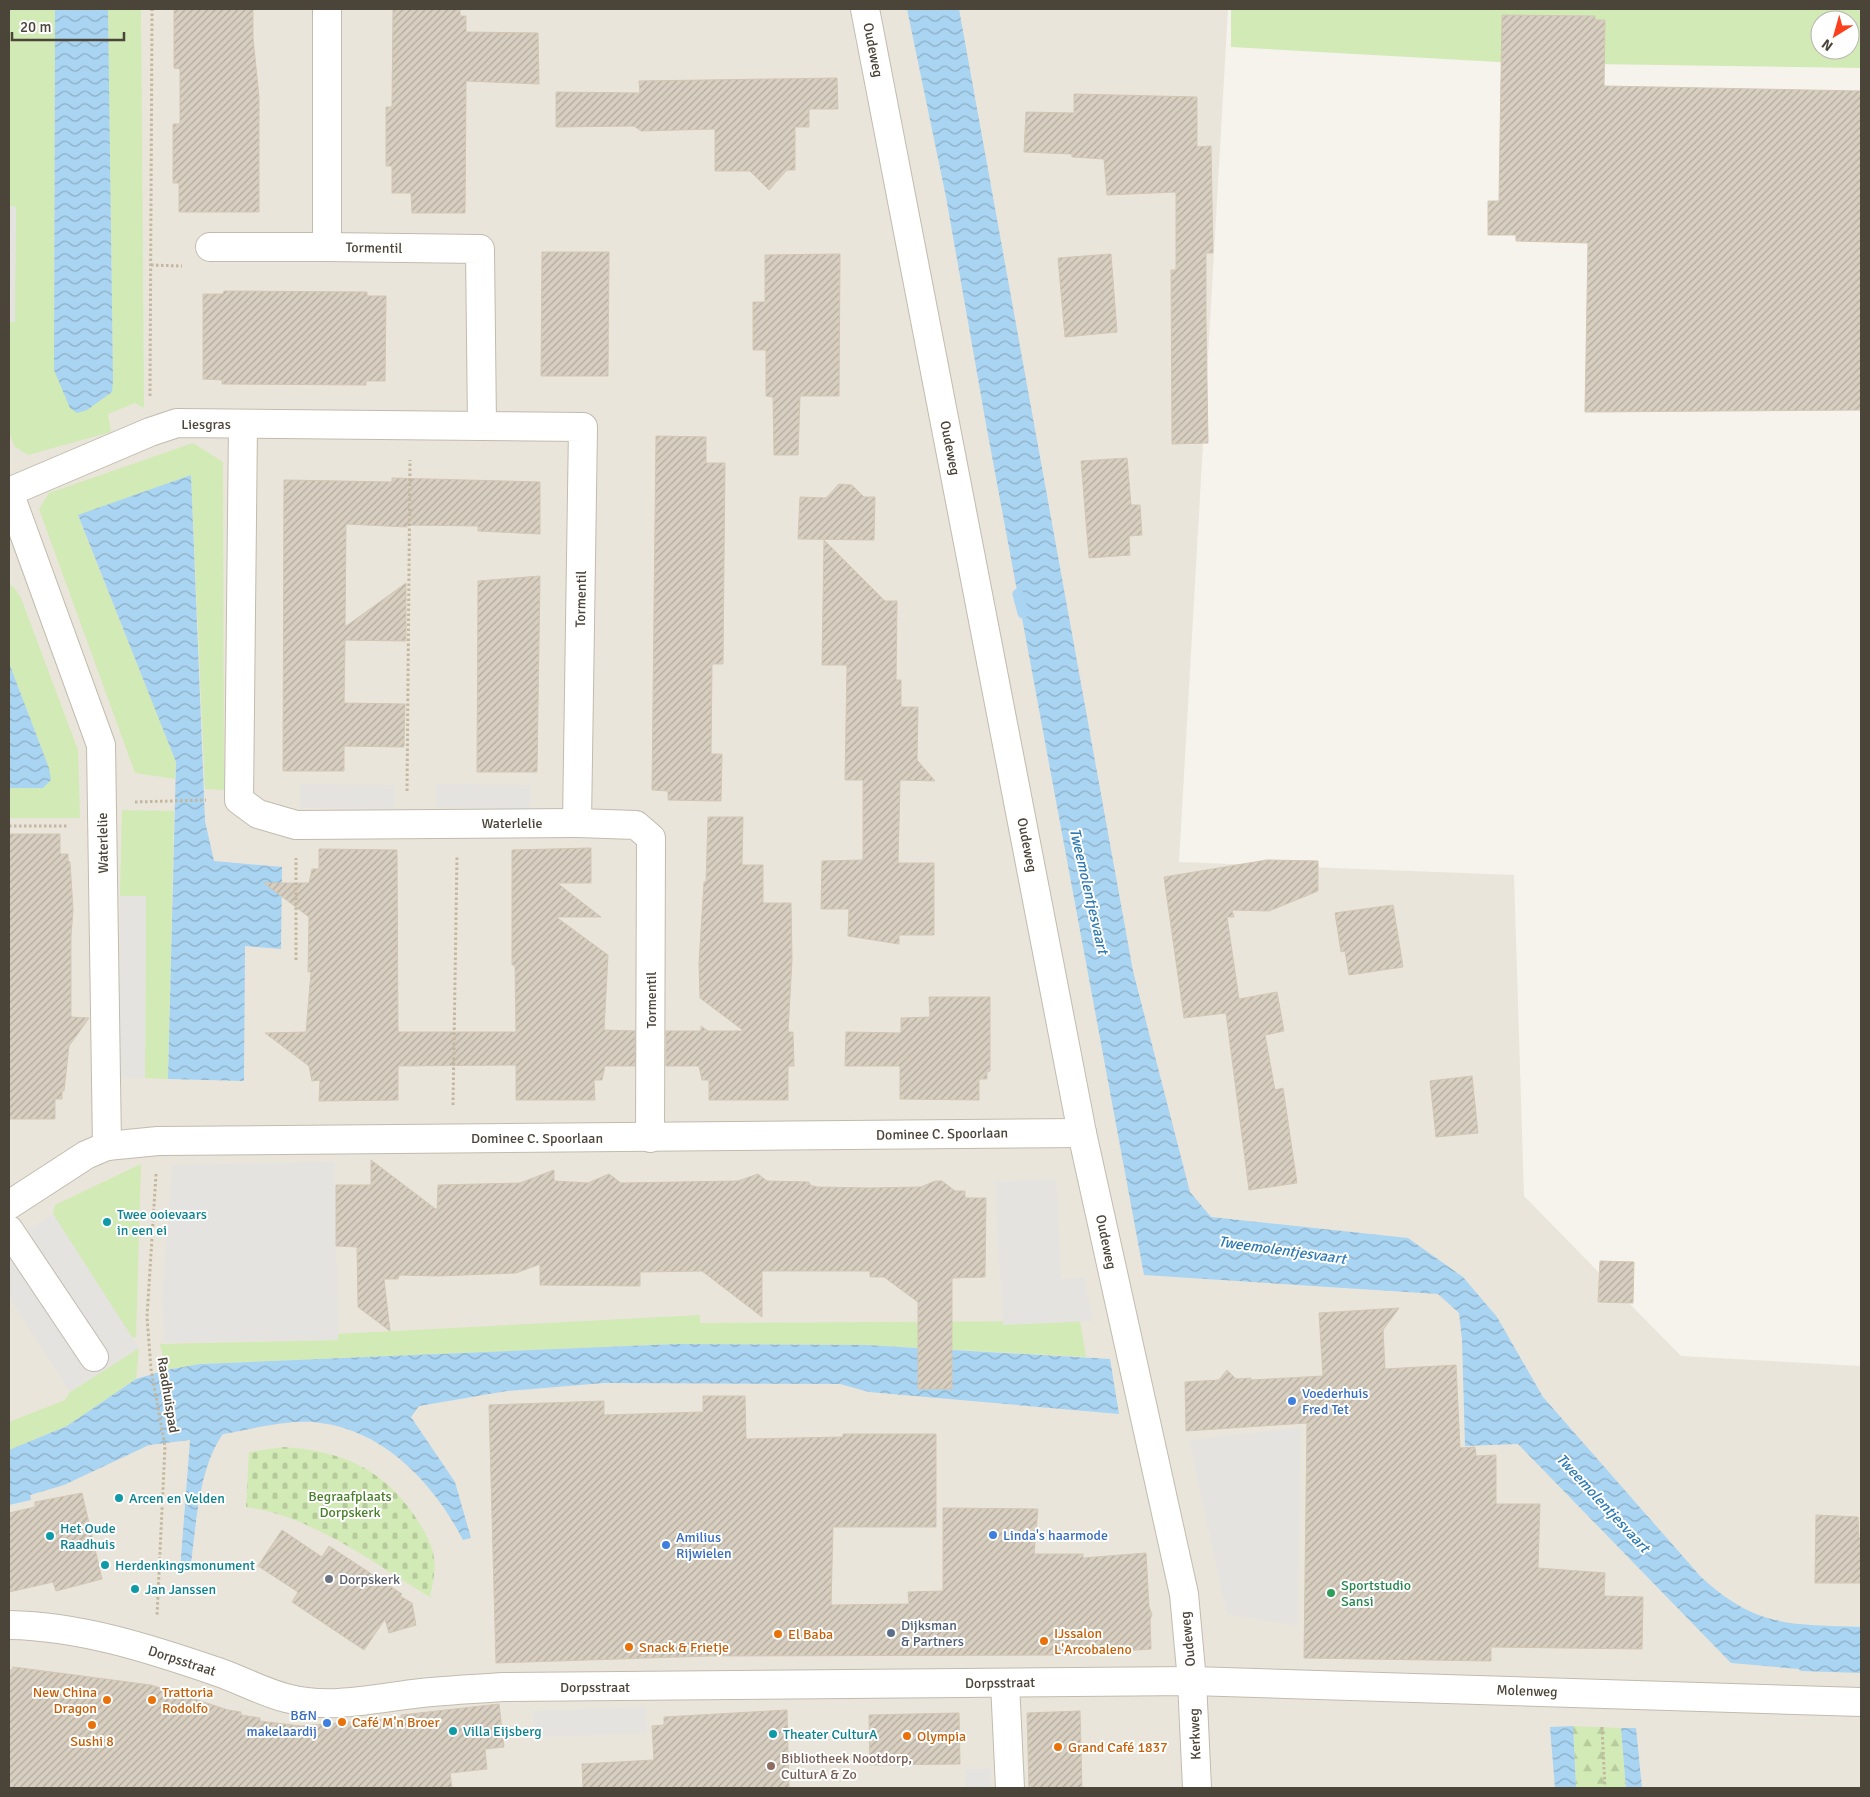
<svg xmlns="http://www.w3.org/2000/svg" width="1870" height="1797" font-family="Signika,sans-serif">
  <defs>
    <pattern id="forest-firs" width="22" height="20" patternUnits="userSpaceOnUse" patternTransform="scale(1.25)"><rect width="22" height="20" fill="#d2eab5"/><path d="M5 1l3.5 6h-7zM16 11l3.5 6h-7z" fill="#b6ca9c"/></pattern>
    <pattern id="cemetery-stones" width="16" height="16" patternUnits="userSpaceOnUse" patternTransform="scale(1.25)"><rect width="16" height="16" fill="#d2eab5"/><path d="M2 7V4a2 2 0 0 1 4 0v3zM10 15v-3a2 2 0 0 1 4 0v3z" fill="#b6ca9c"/></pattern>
    <pattern id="water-waves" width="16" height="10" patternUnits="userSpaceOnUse" patternTransform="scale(1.25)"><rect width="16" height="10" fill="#a9d4f2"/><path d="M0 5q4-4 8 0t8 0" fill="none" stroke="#8caec5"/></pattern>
    <pattern id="building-hatch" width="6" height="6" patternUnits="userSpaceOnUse" patternTransform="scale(1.25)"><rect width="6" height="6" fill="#d8cfc1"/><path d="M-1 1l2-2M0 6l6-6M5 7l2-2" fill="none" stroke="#b1aa9e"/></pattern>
  </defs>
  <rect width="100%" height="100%" fill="#f6f3ec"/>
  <polygon fill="#eae5da" points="9,9 1228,9 1179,862 1514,875 1524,1196 1681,1356 1861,1366 1861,1788 9,1788"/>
  <g fill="#d2eab5" fill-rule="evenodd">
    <polygon points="9,9 55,9 54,370 113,381 108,9 141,9 144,408 135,403 108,414 111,432 28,455 14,446 9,432 9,322 14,322 16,207 9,206"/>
    <path d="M1231,9H1861V68L1516,63L1231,47ZM1820,20H1850V50H1820Z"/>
    <polygon points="193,443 223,462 224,790 205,789 191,475 78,516 176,762 175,779 135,773 39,509 49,493"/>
    <polygon points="9,585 14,587 21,598 78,750 80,818 9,818 9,788 43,788 49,768 9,663"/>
    <polygon points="122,810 174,811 168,1079 145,1078 146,896 120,896"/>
    <polygon points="141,1164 136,1337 132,1338 53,1214 55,1205"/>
    <polygon points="700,1315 700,1323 1080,1321 1086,1357 866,1345 677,1344 200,1364 166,1370 160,1344 338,1340 338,1334"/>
    <polygon points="139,1348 136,1379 67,1426 9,1450 9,1422 65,1400 70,1392"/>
  </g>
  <polygon fill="url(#forest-firs)" points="1573,1726 1621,1728 1626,1788 1576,1788"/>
  <path fill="url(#cemetery-stones)" d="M284,1447C340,1451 381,1467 414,1515C422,1527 433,1544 434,1559C436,1571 432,1586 430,1597C373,1563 313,1516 246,1507L249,1452Z"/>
  <g fill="#e5e3e0">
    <polygon points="9,206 16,207 15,322 9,322"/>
    <polygon points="300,784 394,785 394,809 300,808"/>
    <polygon points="436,784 530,785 530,809 436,808"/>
    <polygon points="120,896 146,896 145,1078 119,1077"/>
    <polygon points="335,1162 338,1340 164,1342 162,1297 172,1165"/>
    <polygon points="1056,1179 1061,1279 1084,1278 1093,1321 1003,1325 995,1182"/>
    <polygon points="53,1214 139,1348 70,1392 9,1297 9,1241"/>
    <polygon points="1301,1428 1297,1626 1227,1614 1189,1440"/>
    <polygon points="646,1707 647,1733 534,1737 533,1711"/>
    <polygon points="965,1769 991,1769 991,1788 966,1788"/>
  </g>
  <g fill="url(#water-waves)">
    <polygon points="55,9 108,9 113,381 112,392 87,410 77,413 70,408 54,370"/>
    <path d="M907,9H959L1133,971L1190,1192L1211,1217L1408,1238L1463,1277L1497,1317L1543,1397L1701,1577C1757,1628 1789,1624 1861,1627V1673L1801,1671L1799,1669L1731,1663L1518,1444L1465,1446L1462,1339L1459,1313L1438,1294L1144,1275L986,424L946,197Z"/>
    <polygon points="191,475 205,821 214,861 282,867 281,949 245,946 244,1081 168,1079 176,762 78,515"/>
    <polygon points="9,663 49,768 51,780 43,788 9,788"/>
    <path d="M677,1344L866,1345L1110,1359L1119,1414L869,1392L840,1384L604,1383L507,1391L419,1406L411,1417L455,1482L471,1538L463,1540C435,1485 385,1431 321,1423C290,1418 254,1429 223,1434C198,1468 196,1529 190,1571H180L190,1440L149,1445L64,1485L30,1495L31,1500L9,1505V1450L67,1426L136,1379L166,1370L200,1364Z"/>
    <polygon points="1573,1726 1576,1788 1555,1788 1550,1727"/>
    <polygon points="1621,1728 1636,1728 1642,1788 1626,1788"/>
  </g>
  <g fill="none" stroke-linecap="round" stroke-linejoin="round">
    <polyline stroke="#a9d4f2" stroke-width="11" points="1018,594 1023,613"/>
  </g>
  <g fill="url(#building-hatch)" stroke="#d3c7b4">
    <polygon points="174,9 253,9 253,38 259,97 259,212 179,212 179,183 173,183 173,124 180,124 180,69 174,68"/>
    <polygon points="393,9 460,9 460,16 466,16 466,32 538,33 539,84 466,81 465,213 412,213 411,193 392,193 392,166 386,166 386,107 392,107"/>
    <polygon points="1502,15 1595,16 1595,20 1605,20 1604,86 1861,91 1861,410 1585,412 1588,243 1516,241 1516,235 1488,235 1488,201 1499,201"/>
    <polygon points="837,78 838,109 809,109 809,127 795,127 795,170 787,170 769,190 750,171 715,171 715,129 641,131 634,126 556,127 556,92 640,93 639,81"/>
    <polygon points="1074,94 1197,97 1197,147 1211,146 1213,253 1206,253 1206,322 1208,443 1172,444 1171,270 1176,270 1176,192 1107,195 1104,159 1072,157 1072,154 1024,152 1026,112 1074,113"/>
    <polygon points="542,252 609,252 608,376 541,376"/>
    <polygon points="840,254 839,396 800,396 798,455 774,455 773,397 766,396 766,350 753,350 753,302 765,302 765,255"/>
    <polygon points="1111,254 1117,332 1065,337 1058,258"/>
    <polygon points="224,291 367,292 367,296 386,296 385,381 366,381 366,385 222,384 222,380 203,379 203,294 223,294"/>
    <polygon points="656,436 706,437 706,463 725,463 723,664 712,664 711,754 722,754 721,801 668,800 668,791 652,790"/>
    <polygon points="1127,458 1131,505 1140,505 1142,535 1129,536 1130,555 1089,558 1081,461"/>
    <polygon points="392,478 540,482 540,534 478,531 478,526 407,525 407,527 346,524 345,627 406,583 406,641 345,640 344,703 405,704 404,747 344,746 344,771 283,771 284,480 392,482"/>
    <polygon points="839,484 852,485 864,497 875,497 874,540 798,539 800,497 826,498"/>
    <polygon points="824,540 885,601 897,601 896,680 901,680 901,707 918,707 917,760 935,781 900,780 898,863 934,863 934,935 899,935 899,944 848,936 849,909 821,909 822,861 863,860 863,780 845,780 847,665 822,665"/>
    <polygon points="540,576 537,772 477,772 478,581"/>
    <polygon points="708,817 743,817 742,865 763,865 763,903 791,903 792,960 788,1032 793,1032 794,1066 788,1066 788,1100 709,1100 709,1080 702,1080 699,1066 666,1066 666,1031 701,1031 701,1026 708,1031 744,1031 700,998 699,963 704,882 706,882"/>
    <polygon points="9,834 60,834 60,854 68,854 68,861 70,862 73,910 71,936 71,1017 89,1018 69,1046 64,1091 62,1091 62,1099 55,1099 55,1119 9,1119"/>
    <polygon points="591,848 591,883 557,883 601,917 556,917 608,955 604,1030 635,1031 635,1066 605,1066 602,1080 594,1080 595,1100 516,1100 516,1065 398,1066 398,1100 319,1101 320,1080 312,1081 309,1066 265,1033 306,1032 311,972 308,972 309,917 264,883 309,883 312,869 319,869 319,849 397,850 398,1032 516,1032 515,965 512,965 512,850"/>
    <polygon points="1267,860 1318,861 1318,891 1269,911 1232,910 1234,917 1227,917 1239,999 1277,992 1284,1031 1265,1035 1275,1090 1283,1088 1297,1183 1249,1190 1226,1013 1184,1018 1164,877"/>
    <polygon points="1393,905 1403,967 1349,975 1345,951 1341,952 1335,913"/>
    <polygon points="929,997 990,997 990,1071 987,1072 987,1079 979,1079 979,1100 900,1099 900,1066 845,1066 846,1032 901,1033 901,1018 930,1017"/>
    <polygon points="1472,1076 1478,1133 1436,1137 1430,1081"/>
    <polygon points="371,1160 437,1210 438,1185 520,1183 554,1170 554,1181 588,1183 609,1174 621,1183 738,1181 758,1174 767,1181 809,1182 810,1185 817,1187 869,1188 921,1187 935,1181 942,1181 955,1191 965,1191 965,1198 986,1198 985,1277 952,1278 952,1389 918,1389 918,1302 884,1277 870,1277 870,1271 762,1271 762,1317 702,1271 640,1272 640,1286 540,1285 540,1264 516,1273 439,1276 399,1275 398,1279 384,1279 390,1331 358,1307 357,1247 336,1246 336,1185 371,1185"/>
    <polygon points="1600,1261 1634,1262 1633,1303 1598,1302"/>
    <polygon points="1399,1308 1383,1330 1385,1369 1456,1365 1460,1448 1475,1447 1476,1456 1496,1455 1496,1504 1540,1504 1538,1568 1605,1573 1604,1596 1643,1597 1642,1649 1491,1647 1491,1661 1304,1658 1307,1423 1186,1431 1185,1382 1219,1380 1227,1370 1236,1379 1251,1378 1251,1380 1323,1376 1319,1313"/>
    <polygon points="703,1396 745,1396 746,1439 843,1437 843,1434 936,1434 936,1527 833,1527 831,1605 909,1604 908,1592 943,1591 943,1508 1038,1509 1034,1554 1083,1554 1083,1558 1146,1553 1149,1607 1152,1614 1150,1620 1151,1649 1067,1655 711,1656 496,1663 489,1405 604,1401 604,1415 703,1412"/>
    <polygon points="82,1493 102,1579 56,1591 53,1582 9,1592 9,1513 35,1507 35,1502"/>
    <polygon points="1816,1515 1858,1517 1859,1538 1861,1538 1861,1583 1815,1583"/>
    <polygon points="282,1530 322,1557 329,1546 402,1594 400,1596 412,1603 416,1625 389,1633 385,1619 364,1650 292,1602 298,1592 258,1566"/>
    <polygon points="13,1667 151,1685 228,1710 241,1712 241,1715 260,1718 260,1721 301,1726 401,1718 401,1715 499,1704 504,1747 485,1749 487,1769 450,1773 452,1788 9,1788 9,1670 12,1670"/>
    <polygon points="787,1710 789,1788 583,1788 582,1764 654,1760 652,1726 664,1725 664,1717"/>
    <polygon points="1080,1711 1082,1788 1029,1788 1027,1713"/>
    <polygon points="959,1713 960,1764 870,1765 869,1715"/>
  </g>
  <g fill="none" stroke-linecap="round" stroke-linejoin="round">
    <g stroke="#c2bbae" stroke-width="30">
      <g id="minor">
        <polyline points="327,9 327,247 480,249 482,426 583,427 577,823 636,825 651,838 650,1138"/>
        <polyline points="865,9 1082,1133 1184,1594 1192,1681 1197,1788"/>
        <polyline points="210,247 327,247"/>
        <polyline points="243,424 239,800 258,814 296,825 577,823"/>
        <polyline points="107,1146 101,745 9,492 150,432 177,423 482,426"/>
        <polyline points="9,1205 86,1155 107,1146 158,1141 1082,1133"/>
        <polyline points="9,1230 94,1357"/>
        <path d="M9,1625C80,1626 151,1649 218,1672C241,1680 263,1692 286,1698C330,1710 377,1698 421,1693C449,1690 476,1689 504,1687L1192,1681L1861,1702"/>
        <polyline points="1005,1683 1010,1788"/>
      </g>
    </g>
    <g stroke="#c4b79f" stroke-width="3" stroke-dasharray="2.5 2.5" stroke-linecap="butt">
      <polyline points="151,265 182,266"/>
      <polyline points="150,396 152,9"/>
      <polyline points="407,791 410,460"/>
      <polyline points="135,802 206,800"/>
      <polyline points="9,826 69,826"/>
      <polyline points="296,960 296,858"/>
      <polyline points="453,1105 457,856"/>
      <polyline points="156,1174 147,1317 151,1369 165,1446 157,1616"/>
      <polyline points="1602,1727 1605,1788"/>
    </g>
    <use href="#minor" stroke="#fff" stroke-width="28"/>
  </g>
  <g fill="#0f9aa8" stroke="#fff" stroke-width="2">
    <circle cx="107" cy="1222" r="5"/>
    <circle cx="119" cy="1498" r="5"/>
    <circle cx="50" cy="1536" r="5"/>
    <circle cx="105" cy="1565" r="5"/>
    <circle cx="135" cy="1589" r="5"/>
    <circle cx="453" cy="1731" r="5"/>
    <circle cx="773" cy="1734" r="5"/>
  </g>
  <g fill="#3f7fe0" stroke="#fff" stroke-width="2">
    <circle cx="1292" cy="1401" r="5"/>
    <circle cx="993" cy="1535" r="5"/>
    <circle cx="666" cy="1545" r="5"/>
    <circle cx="327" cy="1723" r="5"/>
  </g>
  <circle fill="#6b7280" stroke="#fff" stroke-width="2" cx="329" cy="1579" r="5"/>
  <circle fill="#2e9e5b" stroke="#fff" stroke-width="2" cx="1331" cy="1593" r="5"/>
  <circle fill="#5c6f8a" stroke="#fff" stroke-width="2" cx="891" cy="1633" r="5"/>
  <g fill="#e8710a" stroke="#fff" stroke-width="2">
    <circle cx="778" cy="1634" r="5"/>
    <circle cx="1044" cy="1641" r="5"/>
    <circle cx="629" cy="1647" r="5"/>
    <circle cx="107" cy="1700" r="5"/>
    <circle cx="152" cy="1700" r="5"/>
    <circle cx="342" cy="1722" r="5"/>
    <circle cx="92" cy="1725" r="5"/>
    <circle cx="907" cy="1736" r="5"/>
    <circle cx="1058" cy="1747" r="5"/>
  </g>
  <circle fill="#8d6e63" stroke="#fff" stroke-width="2" cx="771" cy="1766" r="5"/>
  <g text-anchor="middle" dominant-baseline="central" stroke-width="4" stroke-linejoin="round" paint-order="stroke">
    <g font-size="14" fill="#4b4439" stroke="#fff">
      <text transform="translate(873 50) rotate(79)">Oudeweg</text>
      <text transform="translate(374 248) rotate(1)">Tormentil</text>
      <text x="206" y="424">Liesgras</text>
      <text transform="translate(950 448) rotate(79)">Oudeweg</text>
      <text transform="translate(581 599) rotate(-89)">Tormentil</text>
      <text x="512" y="823">Waterlelie</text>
      <text transform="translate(103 843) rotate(-91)">Waterlelie</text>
      <text transform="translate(1027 845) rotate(79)">Oudeweg</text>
      <text transform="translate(651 1000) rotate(-90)">Tormentil</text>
      <text transform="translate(942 1134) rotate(-1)">Dominee C. Spoorlaan</text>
      <text x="537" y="1138">Dominee C. Spoorlaan</text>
      <text transform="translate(1106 1242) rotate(78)">Oudeweg</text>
      <text transform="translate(168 1395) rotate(81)">Raadhuispad</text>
      <text transform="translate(1188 1639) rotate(-96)">Oudeweg</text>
      <text transform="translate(182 1661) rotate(18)">Dorpsstraat</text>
      <text transform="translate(1000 1683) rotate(-1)">Dorpsstraat</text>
      <text x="595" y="1687">Dorpsstraat</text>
      <text transform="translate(1527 1691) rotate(2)">Molenweg</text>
      <text transform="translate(1195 1734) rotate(-92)">Kerkweg</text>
    </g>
    <g font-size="14" fill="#0d838f" stroke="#fff" text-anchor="start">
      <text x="117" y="1214">Twee ooievaars<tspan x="117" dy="16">in een ei</tspan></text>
      <text x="129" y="1498">Arcen en Velden</text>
      <text x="60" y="1528">Het Oude<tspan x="60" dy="16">Raadhuis</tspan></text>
      <text x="115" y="1565">Herdenkingsmonument</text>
      <text x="145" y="1589">Jan Janssen</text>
      <text x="463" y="1731">Villa Eijsberg</text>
      <text x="783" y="1734">Theater CulturA</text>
    </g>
    <g font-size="14" fill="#366cbe" stroke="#fff" text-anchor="start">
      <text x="1302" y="1393">Voederhuis<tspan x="1302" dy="16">Fred Tet</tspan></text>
      <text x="1003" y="1535">Linda's haarmode</text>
      <text x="676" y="1537">Amilius<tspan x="676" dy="16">Rijwielen</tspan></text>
      <text x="317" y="1715" text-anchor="end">B&amp;N<tspan x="317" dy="16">makelaardij</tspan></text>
    </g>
    <g font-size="14" fill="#4a7f2a" stroke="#fff">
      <text x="350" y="1496">Begraafplaats<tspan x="350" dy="16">Dorpskerk</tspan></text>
    </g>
    <g font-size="14" fill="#5b616d" stroke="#fff" text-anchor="start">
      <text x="339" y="1579">Dorpskerk</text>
    </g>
    <g font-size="14" fill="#27864d" stroke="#fff" text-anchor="start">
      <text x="1341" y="1585">Sportstudio<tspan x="1341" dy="16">Sansi</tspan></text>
    </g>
    <g font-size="14" fill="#4e5e75" stroke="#fff" text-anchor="start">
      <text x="901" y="1625">Dijksman<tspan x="901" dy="16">&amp; Partners</tspan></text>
    </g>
    <g font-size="14" fill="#c56008" stroke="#fff" text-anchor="start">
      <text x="1054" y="1633">IJssalon<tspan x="1054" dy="16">L'Arcobaleno</tspan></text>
      <text x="788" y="1634">El Baba</text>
      <text x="639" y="1647">Snack &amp; Frietje</text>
      <text x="97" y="1692" text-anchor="end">New China<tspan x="97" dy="16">Dragon</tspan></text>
      <text x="162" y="1692">Trattoria<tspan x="162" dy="16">Rodolfo</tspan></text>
      <text x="352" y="1722">Café M'n Broer</text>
      <text x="917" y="1736">Olympia</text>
      <text x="92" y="1741" text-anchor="middle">Sushi 8</text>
      <text x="1068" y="1747">Grand Café 1837</text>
    </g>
    <g font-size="14" fill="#785e54" stroke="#fff" text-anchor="start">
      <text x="781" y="1758">Bibliotheek Nootdorp,<tspan x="781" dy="16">CulturA &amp; Zo</tspan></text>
    </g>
    <g font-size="15" font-style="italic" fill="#2e7ab2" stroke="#fff">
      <text transform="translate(1089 891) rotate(77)">Tweemolentjesvaart</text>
      <text transform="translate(1282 1250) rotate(8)">Tweemolentjesvaart</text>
      <text transform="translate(1603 1503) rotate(47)">Tweemolentjesvaart</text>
    </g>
  </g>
  <rect width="1870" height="1797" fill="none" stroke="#4b4439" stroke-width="20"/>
  <g transform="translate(1835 35) rotate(217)"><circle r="24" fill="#ffffff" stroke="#b7b4b0"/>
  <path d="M0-4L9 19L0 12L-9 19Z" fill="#fc3f1d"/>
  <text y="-8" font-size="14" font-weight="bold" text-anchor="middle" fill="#4b4439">N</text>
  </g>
  <path d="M12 32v8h112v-8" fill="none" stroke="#4b4439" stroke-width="2.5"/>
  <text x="20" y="32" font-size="15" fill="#4b4439" stroke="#ffffff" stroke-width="4" paint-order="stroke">20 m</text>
</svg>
